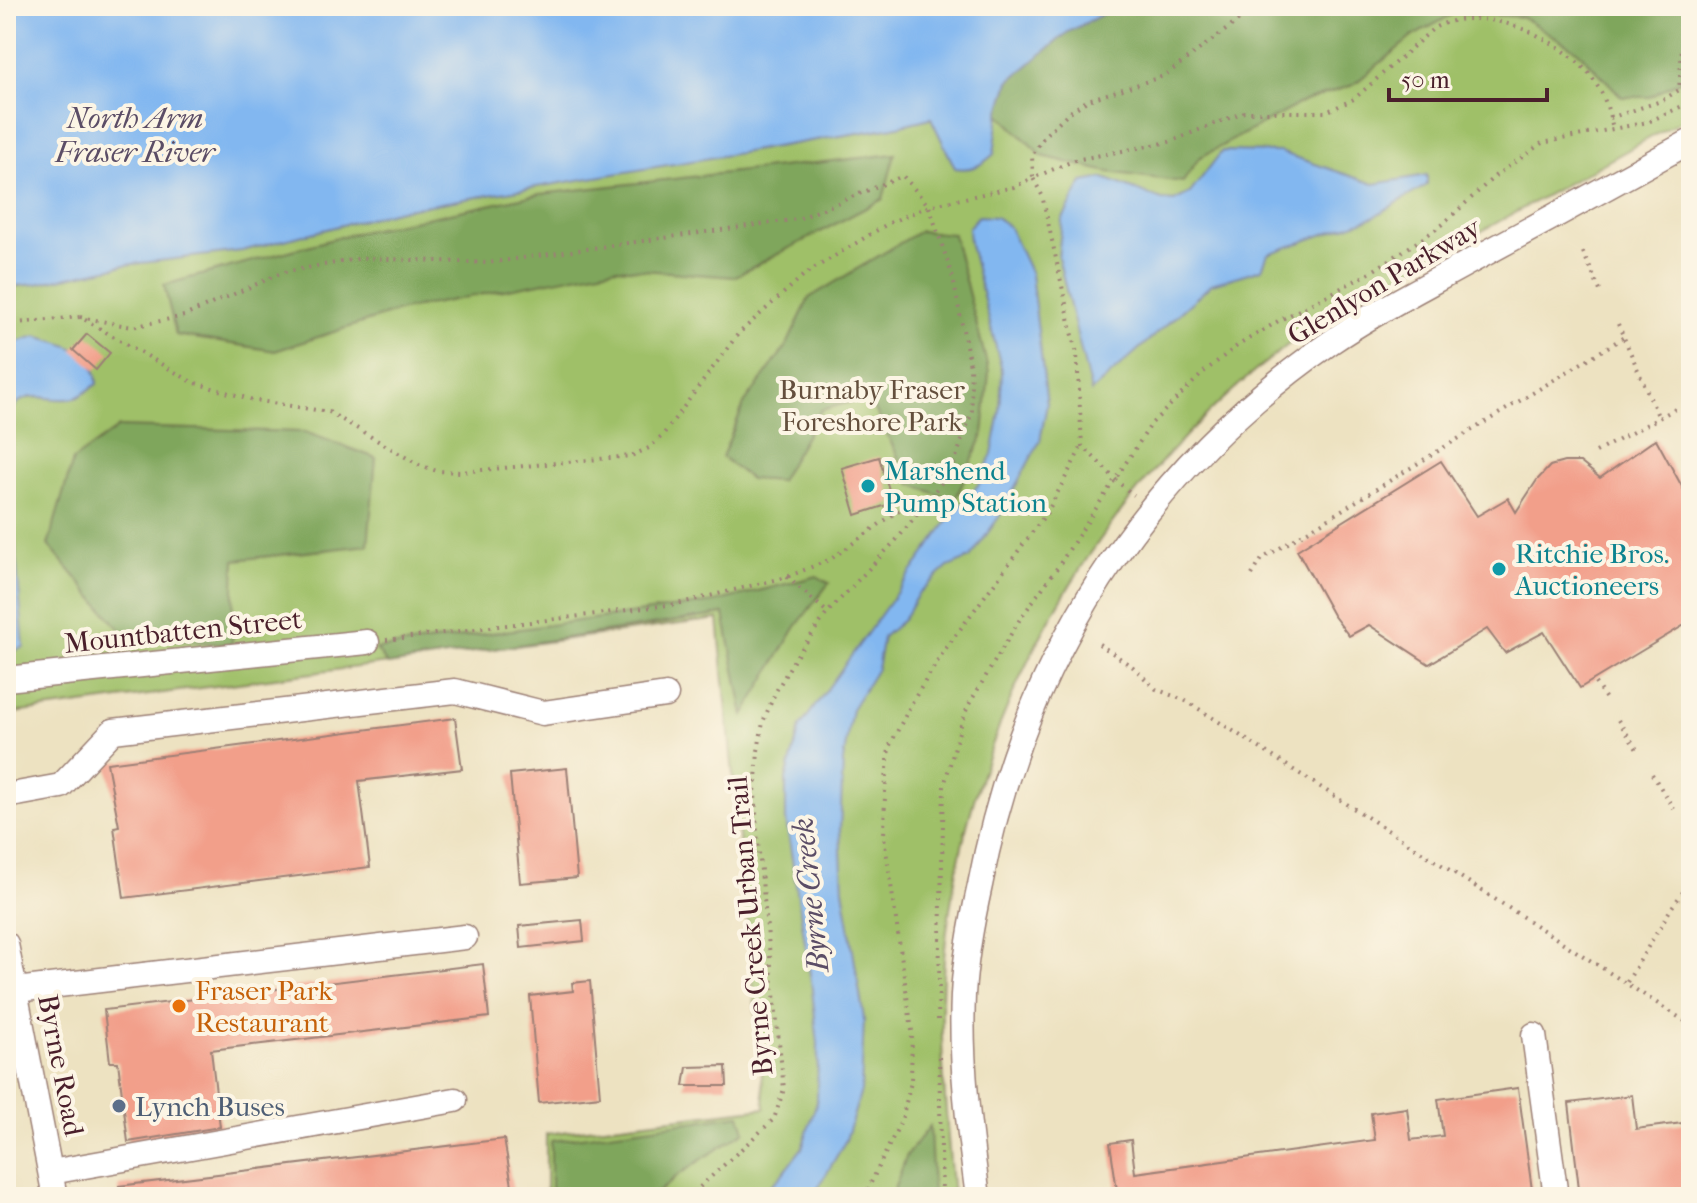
<svg xmlns="http://www.w3.org/2000/svg" width="1697" height="1203" font-family="'IM FELL French Canon',serif">
  <rect width="100%" height="100%" fill="#fcf5e5"/>
  <filter id="ink" filterUnits="userSpaceOnUse"><feTurbulence type="fractalNoise" baseFrequency=".0125" numOctaves="2"/><feDisplacementMap in="SourceGraphic" scale="16" xChannelSelector="R" yChannelSelector="G"/><feConvolveMatrix kernelMatrix="1 2 1 2 8 2 1 2 1" color-interpolation-filters="sRGB"/></filter>
  <filter id="wash" filterUnits="userSpaceOnUse"><feTurbulence type="fractalNoise" baseFrequency=".006" numOctaves="4" result="noise"/><feDisplacementMap in="SourceGraphic" scale="32" xChannelSelector="R" yChannelSelector="G"/><feGaussianBlur stdDeviation="1.8" result="paint"/><feColorMatrix in="noise" values="0 0 0 0 0 0 0 0 0 0 0 0 0 0 0 0 0 1.4 0 .05"/><feComposite in="paint" operator="in"/></filter>
  <g filter="url(#wash)">
    <rect width="100%" height="100%" fill="#ede2c1"/>
    <path fill="#9fc068" stroke="#74704a" stroke-width="2" d="M961,6H1691V115C1612,159 1532,203 1453,247C1413,269 1371,288 1333,313C1121,453 975,686 946,939C936,1025 946,1111 953,1197H546V1134L765,1108L718,619L6,714V277L13,287L50,281Z"/>
    <g fill="#7fa65c" stroke="#646244" stroke-width="2">
      <polygon points="1118,6 1691,6 1691,75 1650,97 1622,97 1578,51 1522,17 1455,13 1413,36 1353,85 1305,101 1199,158 1183,182 1108,172 1042,156 999,114 1009,81 1068,32"/>
      <polygon points="895,154 883,199 734,277 616,268 402,310 275,351 176,335 164,285 355,233 540,194"/>
      <polygon points="920,231 953,234 989,372 983,435 955,501 911,484 869,397 821,410 780,481 750,479 722,457 744,404 787,345 809,298"/>
      <polygon points="119,427 305,432 376,458 368,545 235,560 232,645 125,635 48,545 73,460"/>
      <polygon points="817,576 829,583 795,628 744,715 724,614 388,665 376,649 715,602"/>
      <polygon points="740,1115 745,1131 678,1175 653,1197 551,1197 551,1141"/>
      <polygon points="930,1126 933,1197 891,1197 907,1155"/>
    </g>
    <g fill="#82b7f0" stroke="#666b8e" stroke-width="2">
      <path d="M6,6H1118L1068,32L1009,81L999,114L994,154C982,165 972,171 955,168L931,118L894,127L400,210L242,251L125,265L36,284L6,287Z"/>
      <polygon points="1222,151 1280,152 1374,184 1427,175 1427,185 1373,217 1268,254 1262,269 1212,284 1091,392 1058,257 1062,220 1083,182 1104,178 1162,200 1174,201 1190,193"/>
      <polygon points="978,216 996,217 1009,227 1031,274 1047,404 1040,441 999,517 970,558 948,567 918,594 903,620 883,637 877,669 852,709 843,761 840,830 843,889 864,1019 861,1091 846,1140 813,1197 758,1197 780,1177 802,1148 817,1101 818,1045 811,981 786,820 786,779 800,727 953,514 979,484 992,454 1000,412 1002,371 969,241 968,228"/>
      <path d="M36,336C65,345 95,347 97,384C91,388 82,396 75,398C47,405 20,380 6,424V345Z"/>
      <polygon points="6,440 24,647 6,654"/>
    </g>
    <g id="blocks">
      <g fill="#f29f8a">
        <polygon points="87,334 110,353 96,370 73,350"/>
        <polygon points="1656,439 1691,503 1691,621 1580,688 1544,632 1505,653 1487,629 1429,664 1369,625 1349,636 1333,615 1297,550 1441,461 1477,516 1508,498 1516,512 1537,480 1550,466 1564,462 1580,462 1600,478"/>
        <polygon points="879,457 893,503 856,515 842,468"/>
        <polygon points="455,718 462,769 359,781 370,867 124,898 114,827 119,826 107,763"/>
        <polygon points="567,768 577,878 520,883 510,774"/>
        <polygon points="582,920 584,941 521,948 519,926"/>
        <polygon points="483,964 489,1017 211,1050 220,1127 128,1142 118,1062 110,1062 104,1010"/>
        <polygon points="590,981 600,1096 539,1103 530,996 573,991 572,983"/>
        <polygon points="726,1066 727,1086 684,1086 687,1067"/>
        <polygon points="1518,1088 1533,1197 1118,1197 1110,1143 1131,1140 1135,1173 1375,1140 1371,1113 1407,1108 1411,1140 1443,1136 1438,1099"/>
        <polygon points="1632,1095 1636,1129 1691,1122 1691,1197 1580,1197 1569,1103"/>
        <polygon points="504,1139 514,1197 120,1197 119,1186"/>
      </g>
    </g>
  </g>
  <g filter="url(#ink)">
    <use href="#blocks" fill-opacity="0" stroke="#9c8076" stroke-width="2"/>
    <g fill="none" stroke-linecap="round" stroke-linejoin="round">
      <g stroke="#9c8076" stroke-width="27">
        <g id="minor">
          <polyline points="6,679 367,642"/>
          <polyline points="6,796 61,786 113,731 455,691 543,713 666,695"/>
          <polyline points="6,944 55,1197"/>
          <polyline points="16,990 465,937"/>
          <polyline points="1534,1035 1556,1197"/>
          <polyline points="51,1172 455,1100"/>
          <path d="M978,1197C969,1130 960,1063 963,995C965,958 972,921 980,885C1023,660 1142,473 1331,342C1373,313 1419,290 1464,265C1540,224 1615,183 1691,141"/>
        </g>
      </g>
      <g stroke="#9c8076" stroke-width="4" stroke-dasharray="2 6" stroke-linecap="butt">
        <path d="M1258,6L1164,76L1088,100L1067,114L1045,135L1032,155L1033,178L1075,160L1169,142L1244,112H1326L1354,99L1434,28C1484,0 1572,41 1598,87C1606,99 1609,114 1613,128"/>
        <polyline points="1685,6 1691,10"/>
        <polyline points="1610,118 1661,101 1679,90 1683,34 1691,20"/>
        <polyline points="1583,252 1601,293"/>
        <polyline points="80,317 132,327 184,316 284,272 363,258 487,263 798,219 903,176 929,206 953,278 970,366 972,412 952,469 899,537 828,612 795,658 775,693 763,722 758,751 755,793 757,833 784,1089 774,1119 689,1197"/>
        <path d="M6,324L80,317L192,382L253,400L329,412L419,465L437,471L461,472L631,456L649,448L662,436L738,334L805,274L889,223L929,206L1014,187L1033,178L1042,195L1077,354L1082,446C1100,462 1114,481 1134,495"/>
        <polyline points="1618,324 1658,416"/>
        <polyline points="1596,452 1677,408"/>
        <polyline points="1252,575 1262,559 1624,337"/>
        <polyline points="787,577 827,612"/>
        <polyline points="386,640 677,604 787,577 831,559 902,508 926,506"/>
        <polyline points="1099,644 1133,667 1156,689 1188,702 1691,1025"/>
        <polyline points="1595,683 1606,699"/>
        <polyline points="1618,720 1638,751"/>
        <polyline points="1652,774 1674,809"/>
        <polyline points="1627,982 1672,907 1691,881"/>
        <polyline points="938,1020 944,786 961,725 968,706 1020,619 1057,568 1152,423 1205,371 1237,346 1280,320 1368,274 1417,242 1442,225 1495,176 1542,143 1648,122 1691,102"/>
        <polyline points="939,1057 942,1197"/>
        <polyline points="864,1197 902,1119 911,1082 912,1031 884,836 885,791 889,747 914,699 944,651 1048,511 1082,446"/>
      </g>
      <use href="#minor" stroke="#fff" stroke-width="24"/>
    </g>
  </g>
  <g fill="#0f9aa8" stroke="#fcf5e5" stroke-width="3">
    <circle cx="868" cy="486" r="8"/>
    <circle cx="1499" cy="569" r="8"/>
  </g>
  <circle fill="#e8710a" stroke="#fcf5e5" stroke-width="3" cx="179" cy="1006" r="8"/>
  <circle fill="#5c6f8a" stroke="#fcf5e5" stroke-width="3" cx="119" cy="1106" r="8"/>
  <g text-anchor="middle" dominant-baseline="central" stroke-width="8" stroke-linejoin="round" paint-order="stroke">
    <g font-size="28" fill="#4a1f2b" stroke="#fcf5e5">
      <text transform="translate(1384 281) rotate(-31)">Glenlyon Parkway</text>
      <text transform="translate(183 631) rotate(-6)">Mountbatten Street</text>
      <text transform="translate(750 926) rotate(-95)">Byrne Creek Urban Trail</text>
      <text transform="translate(61 1065) rotate(79)">Byrne Road</text>
    </g>
    <g font-size="28" fill="#644f3d" stroke="#fcf5e5">
      <text x="872" y="389">Burnaby Fraser<tspan x="872" dy="32">Foreshore Park</tspan></text>
    </g>
    <g font-size="28" fill="#0d838f" stroke="#fcf5e5" text-anchor="start">
      <text x="884" y="470">Marshend<tspan x="884" dy="32">Pump Station</tspan></text>
      <text x="1515" y="553">Ritchie Bros.<tspan x="1515" dy="32">Auctioneers</tspan></text>
    </g>
    <g font-size="28" fill="#c56008" stroke="#fcf5e5" text-anchor="start">
      <text x="195" y="990">Fraser Park<tspan x="195" dy="32">Restaurant</tspan></text>
    </g>
    <g font-size="28" fill="#4e5e75" stroke="#fcf5e5" text-anchor="start">
      <text x="135" y="1106">Lynch Buses</text>
    </g>
    <g font-size="30" font-style="italic" fill="#5b4d66" stroke="#fcf5e5">
      <text x="135" y="118">North Arm<tspan x="135" dy="34">Fraser River</tspan></text>
      <text transform="translate(811 895) rotate(-96)">Byrne Creek</text>
    </g>
  </g>
  <rect width="1697" height="1203" fill="none" stroke="#fcf5e5" stroke-width="32"/>
  <path d="M1389 88v12h158v-12" fill="none" stroke="#4a1f2b" stroke-width="4"/>
  <text x="1401" y="88" font-size="24" fill="#4a1f2b" stroke="#fcf5e5" stroke-width="6" paint-order="stroke">50 m</text>
</svg>
